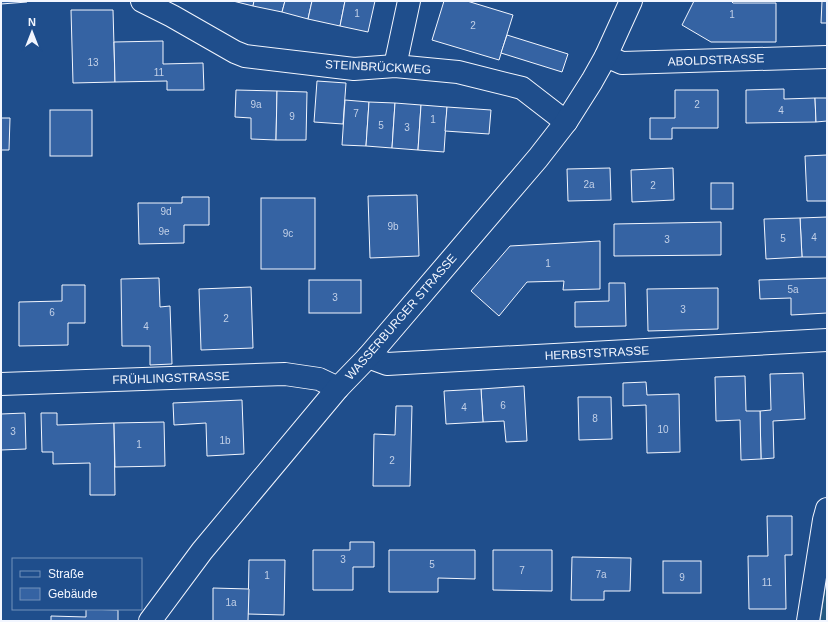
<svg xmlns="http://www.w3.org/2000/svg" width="828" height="622" font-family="Helvetica,sans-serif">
  <rect width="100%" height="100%" fill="#1f4e8c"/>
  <polygon fill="#245a82" stroke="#a8bbd7" points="827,575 827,621 820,621"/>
  <g fill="#3563a3" stroke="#f2f6ff">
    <polygon points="1,1 27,1 27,2 1,4"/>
    <polygon points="233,1 254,1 253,6"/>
    <polygon points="254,1 285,1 282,12 253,6"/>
    <polygon points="285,1 312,1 308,19 282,12"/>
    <polygon points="312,1 345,1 340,26 308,19"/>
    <polygon points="345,1 375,1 368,32 340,26"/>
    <polygon points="444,1 467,1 513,15 499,60 432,40"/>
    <polygon points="694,1 731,1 733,3 776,3 776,42 711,42 682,25"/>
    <polygon points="822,1 827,1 827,23 821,23"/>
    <polygon points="71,10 113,10 115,82 73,83"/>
    <polygon points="507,35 568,54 562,72 501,53"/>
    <polygon points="163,41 163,64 203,63 204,90 167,90 167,81 115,82 114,42"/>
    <polygon points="317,81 346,83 343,124 314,122"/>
    <polygon points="784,89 784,99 815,98 816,122 746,123 746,90"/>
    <polygon points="236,90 277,91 276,140 251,139 251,118 235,117"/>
    <polygon points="675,90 718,90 718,128 672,128 672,139 650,139 650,118 675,118"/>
    <polygon points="277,91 307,92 306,140 276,140"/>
    <polygon points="815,98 827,98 827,121 816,122"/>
    <polygon points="345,100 369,102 366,146 342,145"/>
    <polygon points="369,102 395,103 392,148 366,146"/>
    <polygon points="395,103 421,105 418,150 392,148"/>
    <polygon points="421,105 447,107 444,152 418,150"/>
    <polygon points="447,107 491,110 489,134 445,131"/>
    <rect x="50" y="110" width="42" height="46"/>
    <polygon points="1,118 10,118 9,150 1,150"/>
    <polygon points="827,155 827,201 807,201 805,156"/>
    <polygon points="610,168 611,200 568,201 567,169"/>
    <polygon points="673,168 674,200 632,202 631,170"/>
    <rect x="711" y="183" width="22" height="26"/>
    <polygon points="417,195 419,256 370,258 368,196"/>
    <polygon points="182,197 209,197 209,225 184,225 184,243 139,244 138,203 182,203"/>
    <rect x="261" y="198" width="54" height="71"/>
    <polygon points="827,217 827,257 802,257 800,218"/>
    <polygon points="800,218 802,257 766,259 764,219"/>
    <polygon points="721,222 721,255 614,256 614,224"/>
    <polygon points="600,241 600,289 563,290 564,281 527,282 499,316 471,291 510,246"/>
    <polygon points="159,278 160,307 170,306 172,364 150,365 150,346 122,346 121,279"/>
    <polygon points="827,278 827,313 791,315 791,298 760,299 759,280"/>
    <rect x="309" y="280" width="52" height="33"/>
    <polygon points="609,283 625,283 626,326 575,327 575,302 609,301"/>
    <polygon points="62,285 85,285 85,323 68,323 68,345 19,346 19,302 62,301"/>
    <polygon points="251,287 253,348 201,350 199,289"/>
    <polygon points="718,288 718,329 648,331 647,289"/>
    <polygon points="803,373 805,419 773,421 774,458 761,459 760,411 771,410 770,374"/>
    <polygon points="745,376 746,411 760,411 761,459 741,460 740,420 716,421 715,377"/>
    <polygon points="646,382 647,395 679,394 680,452 647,453 646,405 623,406 623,383"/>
    <polygon points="524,386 527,441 506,442 504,421 483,422 481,389"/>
    <polygon points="481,389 483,422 446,424 444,391"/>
    <polygon points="578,397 611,397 612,439 579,440"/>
    <polygon points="242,400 244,454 207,456 206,423 174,425 173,403"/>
    <polygon points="396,406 412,406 410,486 373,486 374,434 395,435"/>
    <polygon points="25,413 26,449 1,450 1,414"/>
    <polygon points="41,413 57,413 57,425 114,423 115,495 90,495 90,463 53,464 53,452 42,452"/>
    <polygon points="164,422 165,466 115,467 114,423"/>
    <polygon points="767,516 792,516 792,555 785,555 786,609 749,609 748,556 768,556"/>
    <polygon points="350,542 374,542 374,567 353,567 353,590 313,590 313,550 350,550"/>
    <polygon points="389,550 475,550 475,579 438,578 438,592 389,592"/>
    <polygon points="493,550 552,550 552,591 493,590"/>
    <polygon points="572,557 631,558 630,591 604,591 604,600 571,600"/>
    <polygon points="249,560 285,560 284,615 248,614"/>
    <rect x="663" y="561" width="38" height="32"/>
    <polygon points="213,588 249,589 248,621 213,621"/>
    <polygon points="86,609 118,610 118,621 51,621 51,616 86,617"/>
  </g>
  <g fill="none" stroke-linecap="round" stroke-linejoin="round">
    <g stroke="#f2f6ff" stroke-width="24">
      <g id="minor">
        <polyline points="142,1 172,16 235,52 245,56 354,69 395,66 458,72 522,88 566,122"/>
        <polyline points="606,56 622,63 827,57"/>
        <polyline points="395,66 409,1"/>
        <polyline points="368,357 387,364 827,340"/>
        <polyline points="1,384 285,374 319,379 338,388"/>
        <polyline points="150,621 202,551 338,388 368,357 538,158 566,122 592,81 606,56 631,1"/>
        <polyline points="808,621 824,520 827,509"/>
      </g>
    </g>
    <use href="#minor" stroke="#1f4e8c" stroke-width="22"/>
  </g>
  <g text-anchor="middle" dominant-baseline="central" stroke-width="3" stroke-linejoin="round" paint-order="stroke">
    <g font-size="10" fill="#c3d1e8">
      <text x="357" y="13">1</text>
      <text x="732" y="14">1</text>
      <text x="473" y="25">2</text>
      <text x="93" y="62">13</text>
      <text x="159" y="72">11</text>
      <text x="256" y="104">9a</text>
      <text x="697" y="104">2</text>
      <text x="781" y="110">4</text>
      <text x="356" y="113">7</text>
      <text x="292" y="116">9</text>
      <text x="433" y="119">1</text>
      <text x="381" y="125">5</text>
      <text x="407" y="127">3</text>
      <text x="589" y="184">2a</text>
      <text x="653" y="185">2</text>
      <text x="166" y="211">9d</text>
      <text x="393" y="226">9b</text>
      <text x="164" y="231">9e</text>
      <text x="288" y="233">9c</text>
      <text x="814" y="237">4</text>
      <text x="783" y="238">5</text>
      <text x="667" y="239">3</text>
      <text x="548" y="263">1</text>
      <text x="793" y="289">5a</text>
      <text x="335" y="297">3</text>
      <text x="683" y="309">3</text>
      <text x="52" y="312">6</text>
      <text x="226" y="318">2</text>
      <text x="146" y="326">4</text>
      <text x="503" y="405">6</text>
      <text x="464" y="407">4</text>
      <text x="595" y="418">8</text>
      <text x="663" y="429">10</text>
      <text x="13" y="431">3</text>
      <text x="225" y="440">1b</text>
      <text x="139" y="444">1</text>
      <text x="392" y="460">2</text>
      <text x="343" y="559">3</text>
      <text x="432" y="564">5</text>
      <text x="522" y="570">7</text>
      <text x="601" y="574">7a</text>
      <text x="267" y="575">1</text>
      <text x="682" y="577">9</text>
      <text x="767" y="582">11</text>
      <text x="231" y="602">1a</text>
    </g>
    <g font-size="12" fill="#f2f6ff" stroke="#1f4e8c">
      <text transform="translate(716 60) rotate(-2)">ABOLDSTRASSE</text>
      <text transform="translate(378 67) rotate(3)">STEINBRÜCKWEG</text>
      <text transform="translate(401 317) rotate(-49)">WASSERBURGER STRASSE</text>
      <text transform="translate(597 353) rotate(-3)">HERBSTSTRASSE</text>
      <text transform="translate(171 378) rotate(-2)">FRÜHLINGSTRASSE</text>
    </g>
  </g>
  <rect width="828" height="622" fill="none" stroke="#f2f6ff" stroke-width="4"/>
  <rect x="12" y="558" width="130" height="52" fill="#1f4e8c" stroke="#7391ba"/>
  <rect x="20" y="571" width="20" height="6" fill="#1f4e8c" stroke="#7391ba"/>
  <text x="48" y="578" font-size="12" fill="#f2f6ff">Straße</text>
  <rect x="20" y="588" width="20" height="12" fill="#3563a3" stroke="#7391ba"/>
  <text x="48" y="598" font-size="12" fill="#f2f6ff">Gebäude</text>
  <g transform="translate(32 32)" stroke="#1f4e8c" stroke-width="3" paint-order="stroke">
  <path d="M0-3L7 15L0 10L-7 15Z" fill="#f2f6ff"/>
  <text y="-6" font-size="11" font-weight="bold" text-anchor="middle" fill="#f2f6ff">N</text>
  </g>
</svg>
